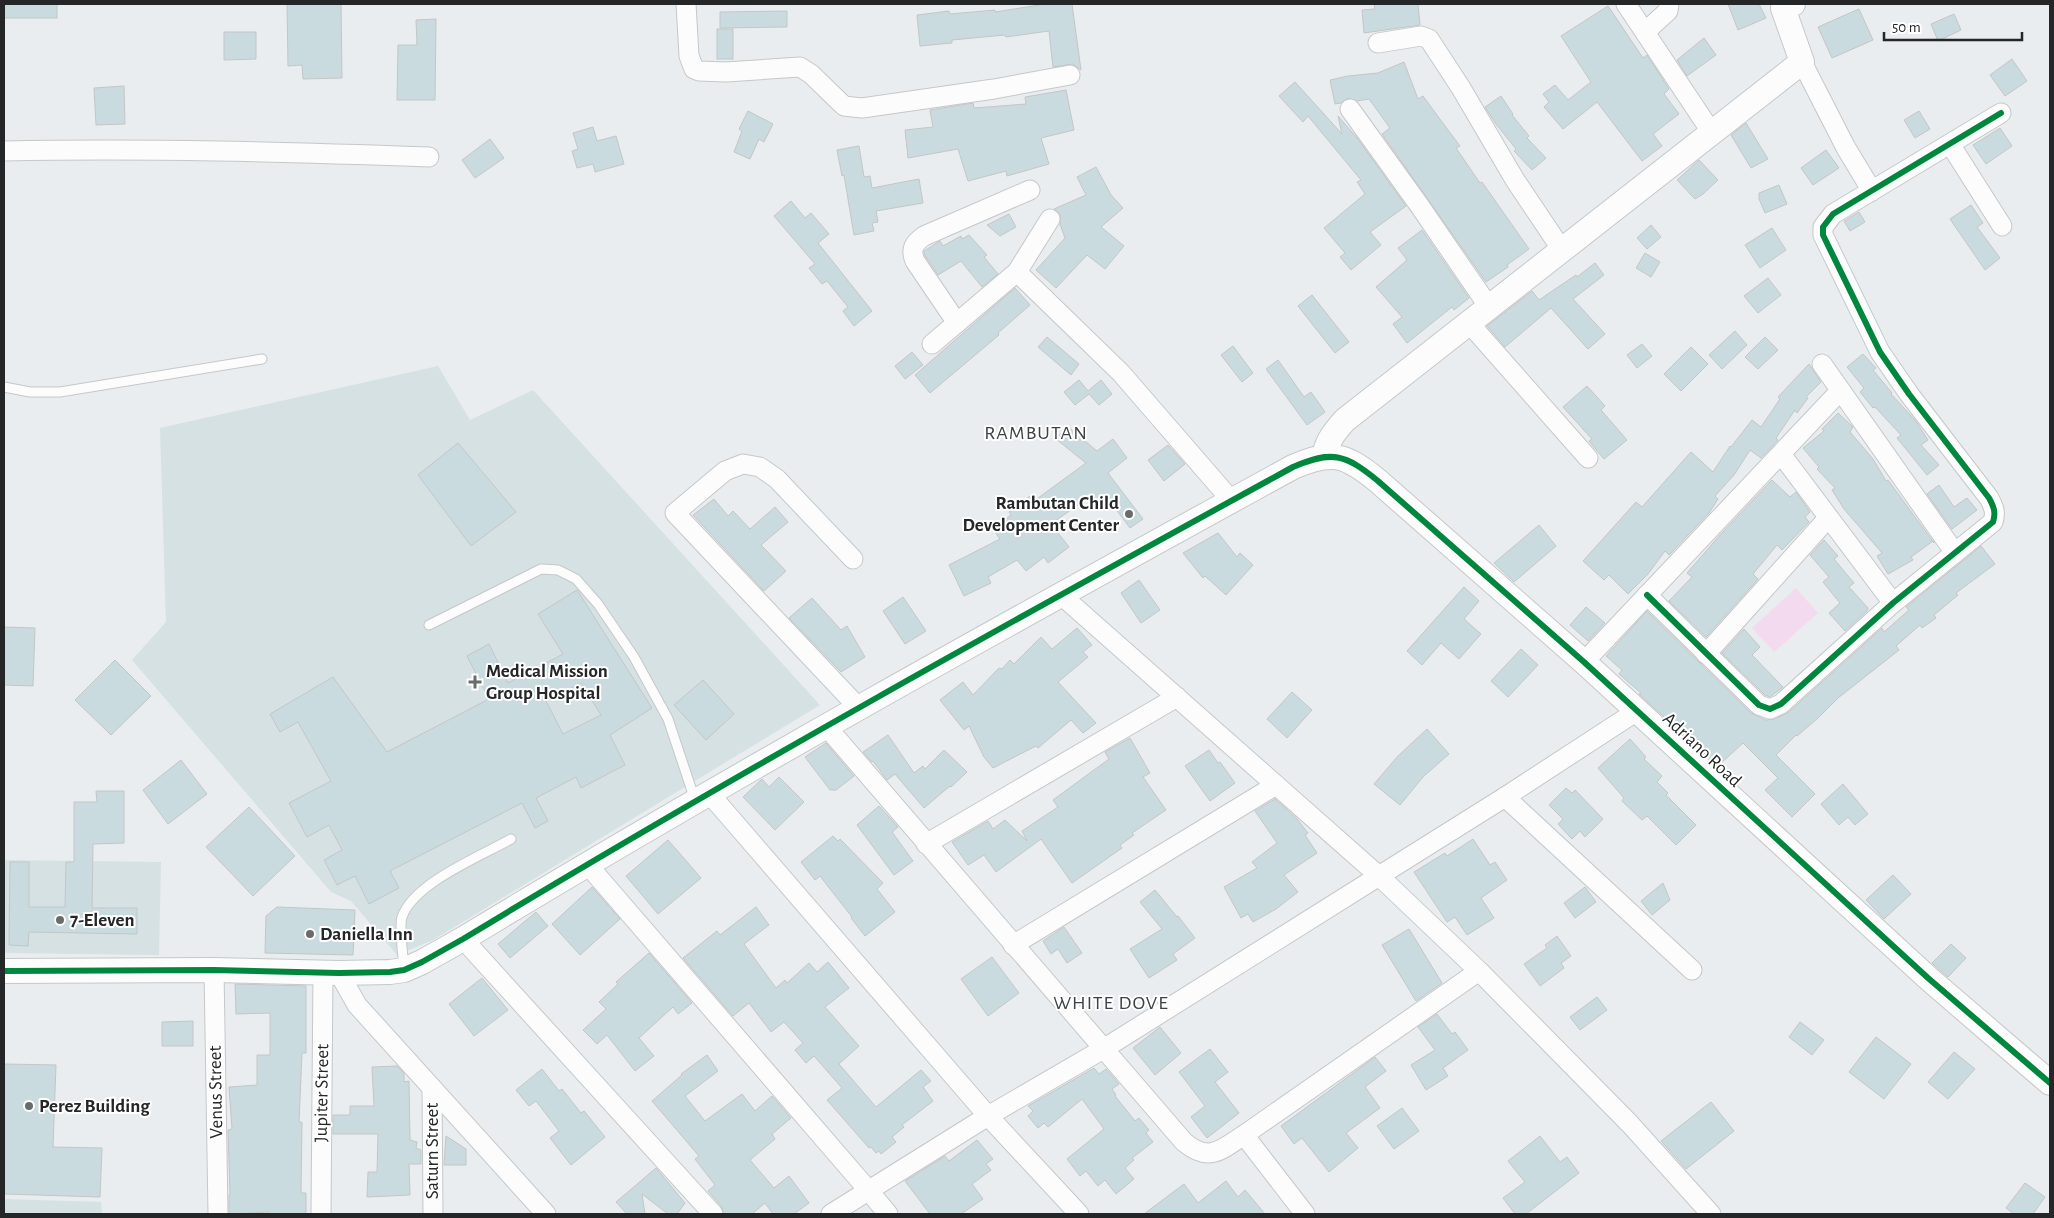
<svg xmlns="http://www.w3.org/2000/svg" width="2054" height="1218" font-family="'Alegreya Sans',sans-serif">
  <rect width="100%" height="100%" fill="#e9edef"/>
  <g fill="#d6e1e4">
    <polygon points="438,366 470,420 533,390 820,705 433,940 397,955 351,901 331,892 132,660 166,622 160,428"/>
    <polygon points="4,860 161,862 159,955 4,953"/>
    <polygon points="4,1199 101,1202 102,1214 4,1214"/>
  </g>
  <polygon fill="#f3daef" points="1796,588 1818,613 1774,652 1752,628"/>
  <g fill="#cadbe0" stroke="#c3c6c7" fill-rule="evenodd">
    <rect x="4" y="4" width="53" height="14"/>
    <polygon points="287,4 341,4 342,78 303,79 302,65 288,66"/>
    <polygon points="1046,4 1072,4 1081,70 1073,64 1053,67 1049,31 1006,37 1005,35 952,40 952,43 920,46 917,15 949,11 950,14 995,10 995,12"/>
    <polygon points="1374,4 1418,4 1420,25 1364,33 1362,10 1375,9"/>
    <polygon points="1728,4 1759,4 1766,18 1738,30"/>
    <polygon points="1608,6 1643,58 1647,55 1669,89 1664,94 1679,114 1653,134 1662,146 1642,161 1597,102 1563,129 1544,107 1549,102 1543,94 1555,85 1568,100 1591,82 1561,36"/>
    <polygon points="1859,9 1873,40 1832,58 1818,27"/>
    <polygon points="787,11 787,27 720,28 720,12"/>
    <polygon points="1954,14 1961,30 1938,41 1931,24"/>
    <polygon points="436,19 435,100 397,100 398,45 417,45 416,20"/>
    <rect x="717" y="29" width="16" height="30"/>
    <polygon points="224,32 256,32 256,59 224,60"/>
    <polygon points="1704,38 1716,55 1687,76 1677,60"/>
    <polygon points="2012,59 2027,81 2005,96 1990,75"/>
    <polygon points="1404,62 1418,99 1423,96 1445,126 1460,146 1456,148 1480,183 1482,182 1529,249 1507,265 1508,267 1486,282 1382,134 1390,128 1369,99 1357,101 1348,98 1341,103 1335,104 1330,80 1348,76 1378,73"/>
    <polygon points="1295,82 1342,134 1338,116 1357,138 1406,206 1370,232 1381,245 1351,270 1340,257 1345,253 1324,228 1365,194 1357,182 1361,180 1308,116 1303,122 1279,96"/>
    <polygon points="124,86 125,124 96,125 94,88"/>
    <polygon points="1066,90 1074,130 1041,138 1049,164 1007,176 1006,171 968,181 958,149 908,158 905,130 933,127 930,110 973,103 974,108 1026,104 1025,97"/>
    <polygon points="1501,96 1513,114 1512,115 1529,136 1527,138 1546,158 1532,170 1514,151 1516,149 1496,124 1485,107"/>
    <polygon points="748,111 773,124 764,142 759,139 750,159 734,152 742,131 739,129"/>
    <polygon points="1919,111 1930,129 1915,138 1904,120"/>
    <polygon points="1746,123 1768,159 1751,168 1731,135"/>
    <polygon points="593,127 597,141 616,136 624,164 595,172 593,164 577,168 572,151 578,149 573,133"/>
    <polygon points="2000,128 2012,146 1986,164 1973,145"/>
    <polygon points="490,139 504,158 475,178 462,160"/>
    <polygon points="859,146 864,177 870,176 872,188 919,179 923,203 876,211 878,222 872,223 874,231 854,235 844,175 842,176 837,150"/>
    <polygon points="1826,150 1839,168 1813,185 1801,168"/>
    <polygon points="1699,160 1718,180 1703,194 1695,199 1677,180"/>
    <polygon points="1096,167 1111,195 1123,208 1101,227 1124,246 1105,269 1087,255 1056,288 1036,270 1065,238 1060,224 1060,214 1054,209 1086,195 1077,177"/>
    <polygon points="1779,185 1787,204 1765,213 1759,199 1759,193"/>
    <polygon points="791,201 805,218 811,213 829,234 818,243 872,311 854,326 843,311 848,307 827,281 822,284 809,268 815,264 774,216"/>
    <polygon points="1971,205 1983,223 1977,227 2000,258 1985,270 1950,219"/>
    <polygon points="1859,212 1865,222 1850,231 1844,221"/>
    <polygon points="1009,214 1016,227 1000,236 987,225"/>
    <polygon points="1651,225 1661,237 1647,249 1637,238"/>
    <polygon points="1772,228 1786,250 1760,268 1745,245"/>
    <polygon points="1422,230 1469,298 1454,310 1452,307 1407,343 1393,324 1402,317 1376,287 1407,260 1398,248"/>
    <polygon points="969,235 987,255 984,257 998,274 982,287 961,261 938,275 924,254 924,251 940,241 943,246 961,236 962,239"/>
    <polygon points="1645,253 1660,262 1651,277 1636,268"/>
    <polygon points="1595,263 1604,275 1573,299 1605,334 1588,349 1551,308 1505,347 1487,326 1532,291 1539,300 1576,275 1577,277"/>
    <polygon points="1768,278 1781,295 1758,313 1744,296"/>
    <polygon points="1015,288 1030,305 998,333 999,335 930,393 915,375"/>
    <polygon points="1312,295 1349,342 1335,353 1298,306"/>
    <polygon points="1735,331 1747,345 1722,369 1709,355"/>
    <polygon points="1047,337 1079,364 1071,375 1038,347"/>
    <polygon points="1765,337 1778,350 1758,369 1745,357"/>
    <polygon points="1642,344 1652,356 1637,368 1627,355"/>
    <polygon points="1233,346 1253,373 1242,382 1221,355"/>
    <polygon points="1691,347 1708,364 1681,391 1664,374"/>
    <polygon points="912,352 923,365 905,379 895,366"/>
    <polygon points="1863,354 1876,368 1873,370 1892,393 1891,394 1915,420 1928,440 1921,445 1939,465 1927,475 1897,438 1901,435 1875,407 1873,408 1860,392 1864,388 1847,367"/>
    <polygon points="1278,360 1304,397 1311,392 1325,412 1307,425 1266,369"/>
    <polygon points="1809,364 1821,382 1806,397 1808,398 1797,413 1795,410 1776,438 1778,440 1761,458 1750,450 1734,475 1715,496 1718,499 1709,513 1669,555 1665,551 1648,574 1628,594 1609,575 1604,580 1583,561 1636,502 1642,507 1691,452 1713,472 1730,446 1731,447 1752,420 1761,427 1780,399 1778,397"/>
    <polygon points="1079,380 1088,391 1101,380 1112,394 1099,405 1089,394 1075,405 1064,392"/>
    <polygon points="1587,386 1605,406 1601,410 1627,440 1604,459 1589,441 1592,439 1563,407"/>
    <polygon points="1838,413 1853,427 1850,432 1873,459 1886,481 1888,480 1934,543 1933,541 1911,557 1913,560 1888,574 1877,556 1882,553 1844,509 1832,490 1835,488 1817,469 1819,467 1803,448 1824,431 1822,429"/>
    <polygon points="1067,426 1097,451 1113,439 1127,458 1108,473 1143,519 1130,528 1112,504 1103,511 1092,495 1051,524 1069,547 1048,563 1044,557 1026,571 1017,560 988,577 991,583 964,596 949,565 1000,539 993,529 1011,515 1009,512 1030,496 1034,501 1086,463 1056,439"/>
    <polygon points="458,443 516,512 471,546 418,475"/>
    <polygon points="1168,445 1185,464 1164,481 1148,460"/>
    <polygon points="1772,480 1790,497 1796,492 1810,512 1805,517 1809,522 1782,550 1777,545 1753,574 1758,579 1706,637 1669,601 1692,577 1687,573 1720,535"/>
    <polygon points="1939,485 1954,507 1967,498 1977,510 1952,529 1927,494"/>
    <polygon points="714,499 728,516 733,511 750,529 775,507 788,522 761,545 786,571 764,591 693,515"/>
    <polygon points="1539,525 1556,546 1514,582 1494,563"/>
    <polygon points="1218,533 1237,557 1240,553 1253,565 1226,595 1205,576 1203,578 1183,553"/>
    <polygon points="1824,540 1838,556 1834,559 1854,583 1849,587 1868,608 1867,611 1845,631 1829,613 1840,603 1823,582 1829,577 1810,555"/>
    <polygon points="1981,546 1995,564 1956,593 1958,595 1934,615 1936,618 1922,628 1920,625 1896,646 1899,650 1838,698 1818,718 1797,736 1796,735 1776,755 1815,794 1792,817 1765,790 1778,778 1743,743 1718,766 1639,694 1641,693 1619,674 1622,670 1606,656 1647,611 1751,713 1766,720 1775,719 1789,712 1882,628 1884,632 1909,610 1906,607"/>
    <polygon points="1139,580 1160,610 1141,623 1121,593"/>
    <polygon points="1464,587 1479,601 1464,619 1481,634 1459,659 1441,643 1422,665 1407,651"/>
    <path d="M577,590L652,708L610,735L625,765L581,788L576,777L536,798L548,821L535,828L522,803L390,871L399,888L369,904L355,876L337,885L324,860L342,850L329,825L307,837L289,803L331,781L298,722L280,732L270,714L333,677L387,752L489,699L467,656L489,644L508,683L563,654L538,614ZM581,683L601,715L563,734L546,701Z"/>
    <polygon points="903,597 926,631 905,644 883,611"/>
    <polygon points="812,598 841,630 847,626 865,657 841,672 789,618"/>
    <polygon points="1586,607 1605,623 1588,641 1570,625"/>
    <polygon points="4,627 35,628 33,686 4,685"/>
    <polygon points="1077,628 1092,645 1083,652 1088,657 1058,682 1096,723 1083,733 1071,720 1038,748 1036,746 993,768 984,757 969,726 964,730 940,700 963,682 973,695 999,668 1002,669 1010,660 1014,664 1041,637 1052,649"/>
    <polygon points="1744,629 1760,647 1752,655 1783,687 1770,697 1765,695 1722,653"/>
    <polygon points="1521,649 1538,665 1508,697 1491,681"/>
    <polygon points="115,660 151,696 111,735 75,700"/>
    <polygon points="703,680 734,714 706,740 674,705"/>
    <polygon points="1292,692 1312,710 1287,738 1267,719"/>
    <polygon points="1427,729 1449,754 1423,777 1400,805 1374,784 1398,756"/>
    <polygon points="888,735 914,773 923,766 925,769 944,750 967,772 951,787 950,786 924,808 895,774 887,780 873,761 872,762 863,752"/>
    <polygon points="1130,738 1150,773 1143,777 1166,810 1132,833 1134,835 1120,845 1122,848 1072,883 1041,839 996,872 984,855 968,865 952,842 988,821 993,829 1005,820 1027,841 1022,831 1058,807 1053,800 1109,759 1105,752"/>
    <polygon points="1630,739 1646,757 1644,759 1662,776 1657,782 1668,793 1666,795 1696,825 1676,845 1647,816 1642,820 1622,801 1624,798 1598,768"/>
    <polygon points="826,743 854,776 836,790 830,790 805,757"/>
    <polygon points="1209,750 1218,763 1220,762 1235,783 1210,801 1185,766"/>
    <polygon points="181,760 207,794 168,824 143,790"/>
    <polygon points="779,777 804,802 775,830 743,797 762,779 769,787"/>
    <polygon points="1843,784 1868,814 1855,825 1848,817 1839,825 1821,804"/>
    <polygon points="1566,788 1572,793 1575,790 1603,819 1585,837 1580,831 1572,839 1558,824 1563,819 1549,805"/>
    <polygon points="96,791 124,791 124,843 93,844 92,908 137,908 137,934 29,932 28,946 9,945 10,862 29,862 29,907 65,907 66,862 74,862 74,802 97,802"/>
    <polygon points="1275,799 1297,819 1308,833 1305,835 1317,853 1284,875 1298,892 1276,909 1253,922 1248,914 1241,918 1224,887 1257,868 1252,862 1277,843 1255,811"/>
    <polygon points="879,806 898,827 892,832 913,861 894,875 857,825"/>
    <polygon points="249,807 295,856 253,896 206,847"/>
    <polygon points="833,836 838,841 840,839 883,883 877,889 895,912 865,936 851,918 852,917 820,876 815,880 801,862"/>
    <polygon points="1473,839 1490,865 1495,862 1507,880 1481,898 1494,918 1467,935 1455,917 1447,922 1414,872 1445,853 1447,856"/>
    <polygon points="668,840 701,878 658,914 626,876"/>
    <polygon points="1893,875 1911,894 1884,919 1866,900"/>
    <polygon points="1663,883 1670,900 1652,915 1641,901"/>
    <polygon points="592,887 620,919 580,955 552,924"/>
    <polygon points="1585,887 1596,902 1575,918 1564,903"/>
    <polygon points="1155,890 1177,917 1178,916 1195,938 1173,954 1177,960 1149,978 1130,949 1162,929 1140,902"/>
    <polygon points="277,907 355,910 353,955 265,953 266,916"/>
    <polygon points="756,907 769,925 744,944 776,988 785,980 787,983 809,963 817,972 828,962 849,988 825,1007 859,1046 839,1064 876,1107 921,1070 931,1081 923,1087 933,1101 902,1125 904,1127 892,1137 896,1142 881,1154 879,1151 876,1153 871,1147 869,1148 827,1100 842,1088 814,1056 806,1063 795,1050 803,1043 784,1022 771,1032 749,1003 733,1016 683,958 717,931 720,935"/>
    <polygon points="536,912 548,926 510,958 498,944"/>
    <polygon points="1064,927 1082,953 1067,963 1058,949 1051,954 1043,941"/>
    <polygon points="1409,929 1442,983 1416,1001 1382,945"/>
    <polygon points="1557,936 1571,956 1561,963 1564,968 1540,986 1524,964 1547,948 1545,945"/>
    <polygon points="1951,944 1966,958 1948,977 1932,963"/>
    <polygon points="649,953 692,1003 678,1014 673,1007 639,1038 654,1056 635,1071 607,1035 597,1044 583,1030 606,1009 599,1002 618,984 616,982"/>
    <polygon points="992,957 1019,993 988,1016 961,979"/>
    <polygon points="482,978 508,1010 474,1036 449,1004"/>
    <polygon points="235,984 306,986 306,1053 302,1053 299,1122 302,1122 301,1193 306,1193 306,1214 269,1214 269,1212 229,1214 229,1195 230,1195 228,1130 232,1129 229,1087 257,1085 257,1055 270,1055 270,1013 236,1014"/>
    <polygon points="1597,997 1607,1010 1580,1030 1570,1017"/>
    <polygon points="1437,1014 1452,1034 1455,1032 1468,1050 1443,1068 1448,1076 1426,1090 1411,1065 1435,1050 1418,1027"/>
    <polygon points="193,1021 193,1046 162,1046 162,1022"/>
    <polygon points="1800,1022 1824,1040 1812,1055 1789,1037"/>
    <polygon points="1160,1027 1181,1053 1155,1075 1133,1048"/>
    <polygon points="1876,1037 1911,1064 1884,1099 1849,1072"/>
    <polygon points="1210,1049 1228,1072 1215,1082 1239,1113 1207,1138 1191,1117 1205,1106 1179,1072"/>
    <polygon points="1954,1052 1975,1069 1948,1099 1928,1082"/>
    <polygon points="707,1055 718,1071 685,1096 705,1121 742,1094 755,1111 772,1096 791,1118 772,1134 775,1139 750,1160 774,1188 789,1176 809,1203 794,1214 773,1214 765,1203 752,1214 724,1214 721,1206 708,1191 715,1185 695,1159 699,1156 652,1101 682,1075 681,1074"/>
    <polygon points="1375,1057 1386,1071 1365,1087 1380,1108 1346,1133 1358,1148 1329,1172 1302,1138 1294,1144 1281,1126"/>
    <polygon points="4,1064 56,1065 53,1147 102,1148 100,1197 4,1194"/>
    <polygon points="397,1066 404,1073 404,1082 409,1081 410,1140 417,1142 416,1148 421,1150 421,1164 409,1164 410,1195 367,1197 368,1172 377,1172 378,1134 333,1134 333,1115 350,1115 350,1106 374,1106 372,1067"/>
    <polygon points="1094,1068 1099,1074 1106,1069 1119,1084 1112,1089 1116,1095 1115,1096 1135,1121 1139,1118 1149,1130 1146,1133 1153,1142 1132,1158 1134,1160 1125,1168 1134,1179 1116,1194 1105,1180 1098,1186 1086,1171 1080,1176 1067,1159 1104,1129 1082,1099 1048,1127 1044,1123 1038,1128 1028,1116 1033,1111 1028,1106"/>
    <polygon points="542,1069 559,1091 562,1089 581,1113 584,1111 605,1137 571,1165 550,1138 559,1131 536,1101 529,1106 516,1090"/>
    <polygon points="1711,1102 1734,1131 1686,1169 1661,1141"/>
    <polygon points="1402,1108 1419,1131 1394,1149 1377,1126"/>
    <polygon points="446,1136 466,1149 466,1165 444,1165"/>
    <polygon points="1540,1136 1560,1162 1567,1157 1579,1173 1526,1214 1515,1214 1503,1198 1525,1182 1508,1161"/>
    <polygon points="977,1140 993,1159 986,1164 991,1170 972,1184 983,1199 961,1214 930,1214 905,1181 945,1156 949,1161"/>
    <polygon points="656,1168 685,1203 677,1214 668,1214 642,1194 645,1214 627,1214 616,1202"/>
    <polygon points="1226,1181 1238,1197 1245,1190 1265,1214 1144,1214 1184,1184 1198,1203"/>
    <polygon points="2025,1183 2045,1197 2033,1214 2014,1214 2006,1208"/>
  </g>
  <g fill="none" stroke-linecap="round" stroke-linejoin="round">
    <g stroke="#c5c8c9" stroke-width="11">
      <g id="service">
        <polyline points="4,387 30,392 60,392 262,359"/>
        <polyline points="429,625 541,569 558,570 576,579 598,604 634,657 668,719 695,800"/>
        <path d="M404,968C403,957 399,926 402,917C414,883 479,857 511,839"/>
      </g>
    </g>
    <g stroke="#c5c8c9" stroke-width="21">
      <g id="minor">
        <polyline points="686,4 689,56 694,69 699,71 726,72 800,67 811,74 844,106 862,108 994,89 1070,75"/>
        <polyline points="1626,4 1712,133"/>
        <polyline points="1645,32 1668,11 1669,4"/>
        <polyline points="1378,43 1421,36 1429,39 1461,88 1515,180 1562,250"/>
        <polyline points="1802,62 1846,148 1872,191"/>
        <polyline points="1350,109 1419,205 1489,307"/>
        <polyline points="1950,144 2002,226"/>
        <path d="M4,151C146,148 287,152 429,157"/>
        <polyline points="1017,272 1121,373 1231,500"/>
        <path d="M957,323L915,261C910,249 914,243 924,236L1030,190"/>
        <polyline points="1469,323 1588,458"/>
        <polyline points="932,344 1017,272 1050,219"/>
        <polyline points="1822,364 1955,553"/>
        <polyline points="1781,454 1893,603"/>
        <polyline points="853,559 777,479 760,467 743,464 725,471 675,513 858,707"/>
        <polyline points="1061,595 1379,876 1479,971 1630,1124 1711,1214"/>
        <path d="M1647,595L1759,705L1770,709L1781,704L1893,603L1993,522C1996,513 1994,507 1989,498L1909,394L1880,352L1823,235V227L1833,214L2001,113"/>
        <polyline points="1706,654 1828,518"/>
        <polyline points="1584,662 1840,391"/>
        <path d="M826,726L1184,1142C1209,1163 1221,1150 1244,1135L1479,971"/>
        <polyline points="708,792 988,1116 1079,1214"/>
        <polyline points="1505,797 1692,970"/>
        <polyline points="926,844 1177,697"/>
        <polyline points="587,864 869,1191 888,1214"/>
        <polyline points="463,939 713,1214"/>
        <polyline points="1013,945 1276,785"/>
        <polyline points="214,970 218,1214"/>
        <polyline points="339,973 357,1005 546,1214"/>
        <polyline points="432,1088 433,1214"/>
        <polyline points="1244,1135 1305,1214"/>
        <polyline points="321,1214 323,972"/>
        <polyline points="831,1214 988,1116 1105,1048 1379,876 1505,797 1637,711"/>
      </g>
    </g>
    <g stroke="#c5c8c9" stroke-width="26">
      <g id="tertiary">
        <path d="M1324,456C1327,441 1335,431 1345,420L1802,62L1783,8L1793,4"/>
        <path d="M4,971L214,970L339,973L390,972L404,970L422,962L463,939C735,774 1014,620 1293,467C1332,450 1345,454 1378,481L1584,662L1928,978L2050,1083"/>
      </g>
    </g>
    <use href="#service" stroke="#fcfcfd" stroke-width="9"/>
    <use href="#minor" stroke="#fcfcfd" stroke-width="19"/>
    <use href="#tertiary" stroke="#fcfcfd" stroke-width="24"/>
    <g stroke="#fff" stroke-width="9">
      <g id="cycleway">
        <path d="M1647,595L1759,705L1770,709L1781,704L1893,603L1993,522C1996,513 1994,507 1989,498L1909,394L1880,352L1823,235V227L1833,214L2001,113"/>
        <path d="M4,971L214,970L339,973L390,972L404,970L422,962L463,939C735,774 1014,620 1293,467C1332,450 1345,454 1378,481L1584,662L1928,978L2050,1083"/>
      </g>
    </g>
    <use href="#cycleway" stroke="#00873e" stroke-width="6"/>
  </g>
  <g fill="#696c6d" stroke="#fff" stroke-width="2">
    <circle cx="1129" cy="514" r="5"/>
    <path d="M472.5 674.5h5v5h5v5h-5v5h-5v-5h-5v-5h5z"/>
    <circle cx="60" cy="920" r="5"/>
    <circle cx="310" cy="934" r="5"/>
    <circle cx="29" cy="1106" r="5"/>
  </g>
  <g text-anchor="middle" dominant-baseline="central" stroke-width="4" stroke-linejoin="round" paint-order="stroke">
    <g font-size="19" font-weight="bold" fill="#242627" stroke="#fff" text-anchor="start">
      <text x="1119" y="503" text-anchor="end">Rambutan Child<tspan x="1119" dy="22">Development Center</tspan></text>
      <text x="486" y="671">Medical Mission<tspan x="486" dy="22">Group Hospital</tspan></text>
      <text x="70" y="920">7-Eleven</text>
      <text x="320" y="934">Daniella Inn</text>
      <text x="39" y="1106">Perez Building</text>
    </g>
    <g font-size="19" fill="#242627" stroke="#fff">
      <text transform="translate(1702 750) rotate(43)">Adriano Road</text>
      <text transform="translate(216 1092) rotate(-91)">Venus Street</text>
      <text transform="translate(322 1093) rotate(-89)">Jupiter Street</text>
      <text transform="translate(432 1151) rotate(-90)">Saturn Street</text>
    </g>
    <g font-size="20" letter-spacing="1" fill="#3d4345" stroke="#fff">
      <text x="1036" y="433">RAMBUTAN</text>
      <text x="1111" y="1003">WHITE DOVE</text>
    </g>
  </g>
  <rect width="2054" height="1218" fill="none" stroke="#242627" stroke-width="10"/>
  <path d="M1884 32v8h138v-8" fill="none" stroke="#242627" stroke-width="2.5"/>
  <text x="1892" y="32" font-size="15" fill="#242627" stroke="#ffffff" stroke-width="4" paint-order="stroke">50 m</text>
</svg>
